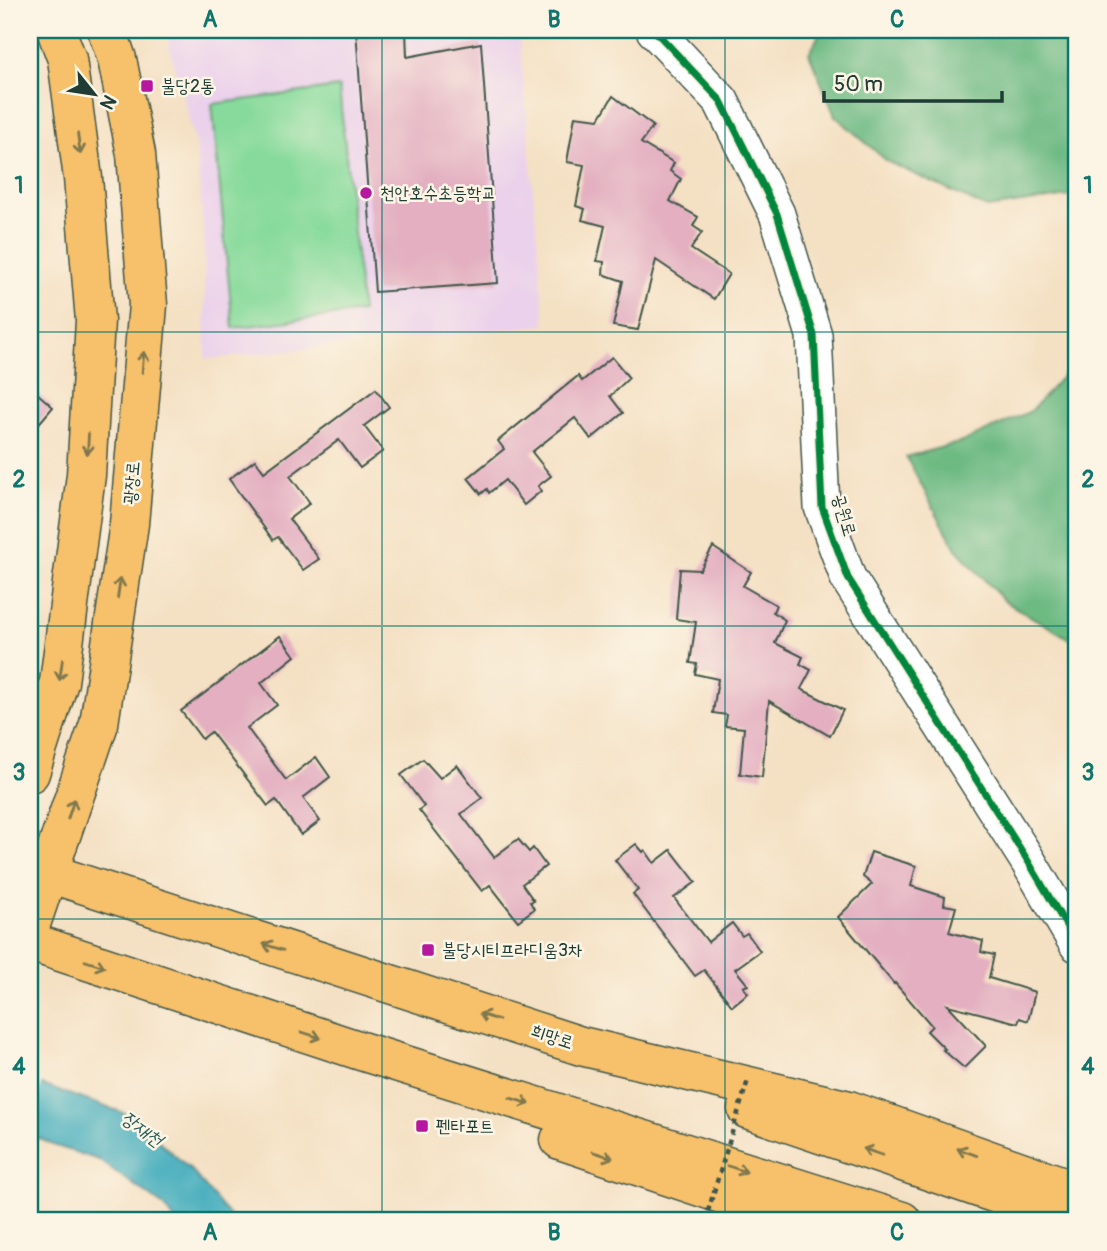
<svg xmlns="http://www.w3.org/2000/svg" width="1107" height="1251" font-family="Pangolin,'Poor Story',sans-serif">
  <rect width="100%" height="100%" fill="#fcf5e5"/>
  <filter id="ink" filterUnits="userSpaceOnUse"><feTurbulence type="fractalNoise" baseFrequency=".0143" numOctaves="2"/><feDisplacementMap in="SourceGraphic" scale="14" xChannelSelector="R" yChannelSelector="G"/><feConvolveMatrix kernelMatrix="1 2 1 2 8 2 1 2 1" color-interpolation-filters="sRGB"/></filter>
  <filter id="wash" filterUnits="userSpaceOnUse"><feTurbulence type="fractalNoise" baseFrequency=".00686" numOctaves="4" result="noise"/><feDisplacementMap in="SourceGraphic" scale="28" xChannelSelector="R" yChannelSelector="G"/><feGaussianBlur stdDeviation="1.57" result="paint"/><feColorMatrix in="noise" values="0 0 0 0 0 0 0 0 0 0 0 0 0 0 0 0 0 1.4 0 .05"/><feComposite in="paint" operator="in"/></filter>
  <g filter="url(#wash)">
    <rect width="100%" height="100%" fill="#f4e0c3"/>
    <polygon fill="#ebd1eb" points="165,30 519,30 545,325 206,359 204,239 196,147"/>
    <polygon fill="#87da9b" stroke="#538c68" stroke-width="2" points="339,87 362,312 233,328 212,104"/>
    <g fill="#6dba83" stroke="#467c5c" stroke-width="2">
      <polygon points="822,30 1077,30 1077,195 987,208 888,162 835,116 809,53"/>
      <polygon points="1077,360 1077,643 1004,601 956,549 906,457 962,442 1031,411"/>
    </g>
    <polygon fill="#3daabb" stroke="#2e7478" stroke-width="2" points="30,1082 42,1085 130,1115 191,1170 234,1221 175,1221 165,1207 99,1160 53,1145 30,1134"/>
    <polygon fill="#f4e0c3" points="30,1079 42,1081 30,1121"/>
    <g id="blocks">
      <g fill="#e3afc1">
        <polygon points="356,30 406,30 407,57 481,43 498,283 375,292"/>
        <polygon points="613,96 653,126 641,143 674,163 670,171 681,179 670,201 698,217 693,226 702,232 691,249 729,274 714,299 656,260 638,330 613,326 623,281 603,274 604,262 597,261 605,226 582,220 585,209 576,206 584,165 567,162 575,116 599,119"/>
        <polygon points="612,357 629,378 610,396 623,413 591,439 575,418 532,452 551,476 538,486 541,491 524,505 505,480 489,493 487,489 481,494 468,478 504,449 498,441 578,376 582,381"/>
        <polygon points="30,387 53,407 30,434"/>
        <polygon points="376,389 389,407 364,426 383,451 360,468 339,440 290,476 310,503 289,519 319,559 303,570 278,537 273,540 229,479 255,460 264,472"/>
        <polygon points="713,547 751,572 743,586 776,605 773,612 785,620 775,643 803,657 800,664 811,670 801,689 843,710 830,736 769,701 762,777 740,774 744,728 725,726 727,715 713,713 718,679 695,674 697,664 690,663 696,622 676,619 680,569 700,570"/>
        <polygon points="280,636 295,656 261,683 277,705 247,728 286,780 316,757 330,777 303,798 320,821 301,835 276,800 268,806 211,732 202,739 181,711"/>
        <polygon points="423,759 440,778 457,765 482,798 461,814 494,857 518,839 529,852 533,848 546,866 522,884 534,901 530,902 534,909 518,921 490,885 482,891 419,810 424,806 401,775"/>
        <polygon points="636,844 643,852 645,850 654,863 671,850 696,882 674,898 708,942 732,923 742,936 747,933 760,951 735,969 748,985 743,987 748,993 732,1006 704,970 695,976 633,894 638,890 615,860"/>
        <polygon points="871,852 916,866 911,886 945,897 944,905 956,907 949,932 983,941 981,952 994,955 989,978 1035,992 1028,1021 1020,1018 1018,1023 948,1005 986,1046 964,1068 943,1050 945,1049 927,1031 932,1026 895,983 894,984 838,917 872,884 863,877"/>
      </g>
    </g>
  </g>
  <g filter="url(#ink)">
    <use href="#blocks" fill-opacity="0" stroke="#3f5549" stroke-width="2"/>
    <g fill="none" stroke-linecap="round" stroke-linejoin="round">
      <g stroke="#3f5549" stroke-width="38">
        <polyline id="minor" points="654,30 721,101 777,214 814,335 822,507 848,578 1028,861 1077,944"/>
      </g>
      <g stroke="#3f5549" stroke-width="41">
        <g id="major">
          <polyline points="30,773 59,682 86,475 95,321 83,178 67,59 56,30"/>
          <polyline points="30,867 581,1046 849,1110 1077,1191"/>
          <polyline points="30,927 99,724 129,524 148,305 136,154 117,59 107,30"/>
          <polyline points="30,942 361,1051 902,1221"/>
          <polyline points="747,1109 1076,1221"/>
          <polyline points="560,1140 802,1221"/>
        </g>
      </g>
      <use href="#minor" stroke="#fff" stroke-width="35"/>
      <use href="#major" stroke="#f7c06b" stroke-width="38"/>
      <polyline stroke="#3f5549" stroke-width="4.5" stroke-dasharray="5 5" stroke-linecap="butt" points="705,1221 748,1080"/>
      <g stroke="#fcf5e5" stroke-width="11">
        <polyline id="cycleway" points="654,30 721,101 777,214 814,335 822,507 848,578 1028,861 1077,944"/>
      </g>
      <use href="#cycleway" stroke="#00873e" stroke-width="7"/>
    </g>
    <defs><path id="oneway-shaft" d="M-6 0H5M1.5-3L5.5 0L1.5 3" fill="none" stroke-width="1.6" stroke-linecap="round" stroke-linejoin="round" transform="scale(1.75)"/></defs>
    <g stroke="#80784d">
      <use href="#oneway-shaft" transform="translate(79 144) rotate(82)"/>
      <use href="#oneway-shaft" transform="translate(143 362) rotate(-85)"/>
      <use href="#oneway-shaft" transform="translate(88 444) rotate(93)"/>
      <use href="#oneway-shaft" transform="translate(119 588) rotate(-82)"/>
      <use href="#oneway-shaft" transform="translate(61 670) rotate(98)"/>
      <use href="#oneway-shaft" transform="translate(71 809) rotate(-72)"/>
      <use href="#oneway-shaft" transform="translate(273 947) rotate(-162)"/>
      <use href="#oneway-shaft" transform="translate(95 964) rotate(18)"/>
      <use href="#oneway-shaft" transform="translate(489 1017) rotate(-162)"/>
      <use href="#oneway-shaft" transform="translate(311 1035) rotate(18)"/>
      <use href="#oneway-shaft" transform="translate(520 1101) rotate(17)"/>
      <use href="#oneway-shaft" transform="translate(873 1152) rotate(-161)"/>
      <use href="#oneway-shaft" transform="translate(967 1152) rotate(-160)"/>
      <use href="#oneway-shaft" transform="translate(603 1155) rotate(18)"/>
      <use href="#oneway-shaft" transform="translate(737 1169) rotate(18)"/>
    </g>
  </g>
  <path fill="none" stroke="#0f766e" stroke-width="2" stroke-opacity="0.55" d="M382,30V1221M725,30V1221M30,332H1077M30,626H1077M30,919H1077"/>
  <g fill="#b5179e" stroke="#fcf5e5" stroke-width="2.5">
    <rect x="140" y="79" width="14" height="14" rx="3.5"/>
    <circle cx="366" cy="193" r="7"/>
    <rect x="421" y="943" width="14" height="14" rx="3.5"/>
    <rect x="415" y="1119" width="14" height="14" rx="3.5"/>
  </g>
  <g text-anchor="middle" dominant-baseline="central" stroke-width="5" stroke-linejoin="round" paint-order="stroke">
    <g font-size="18" fill="#1f3d34" stroke="#fcf5e5" text-anchor="start">
      <text x="161" y="86">불당2통</text>
      <text x="380" y="193">천안호수초등학교</text>
      <text x="442" y="950">불당시티프라디움3차</text>
      <text x="436" y="1126">펜타포트</text>
    </g>
    <g font-size="18" fill="#1f3d34" stroke="#fcf5e5">
      <text transform="translate(132 483) rotate(-85)">광장로</text>
      <text transform="translate(844 515) rotate(74)">공원로</text>
      <text transform="translate(552 1037) rotate(18)">희망로</text>
    </g>
    <g font-size="19" font-style="italic" fill="#285e5c" stroke="#fcf5e5">
      <text transform="translate(142 1129) rotate(36)">장재천</text>
    </g>
  </g>
  <rect width="1107" height="1251" fill="none" stroke="#fcf5e5" stroke-width="77"/>
  <g transform="translate(94 94) rotate(120)" stroke="#fcf5e5" stroke-width="5" paint-order="stroke">
  <path d="M0-5L12 26L0 18L-12 26Z" fill="#1f3d34"/>
  <text y="-10" font-size="19" font-weight="bold" text-anchor="middle" fill="#1f3d34">N</text>
  </g>
  <path d="M824 91v10h178v-10" fill="none" stroke="#1f3d34" stroke-width="3.5"/>
  <text x="834" y="91" font-size="21" fill="#1f3d34" stroke="#fcf5e5" stroke-width="5" paint-order="stroke">50 m</text>
  <rect x="38" y="38" width="1030" height="1174" fill="none" stroke="#0f766e" stroke-width="2.5"/>
  <g font-size="23" text-anchor="middle" font-weight="bold" fill="#0f766e">
    <text x="210" y="27">A</text>
    <text x="554" y="27">B</text>
    <text x="897" y="27">C</text>
    <text x="19" y="193">1</text>
    <text x="1088" y="193">1</text>
    <text x="19" y="487">2</text>
    <text x="1088" y="487">2</text>
    <text x="19" y="780">3</text>
    <text x="1088" y="780">3</text>
    <text x="19" y="1074">4</text>
    <text x="1088" y="1074">4</text>
    <text x="210" y="1240">A</text>
    <text x="554" y="1240">B</text>
    <text x="897" y="1240">C</text>
  </g>
</svg>
